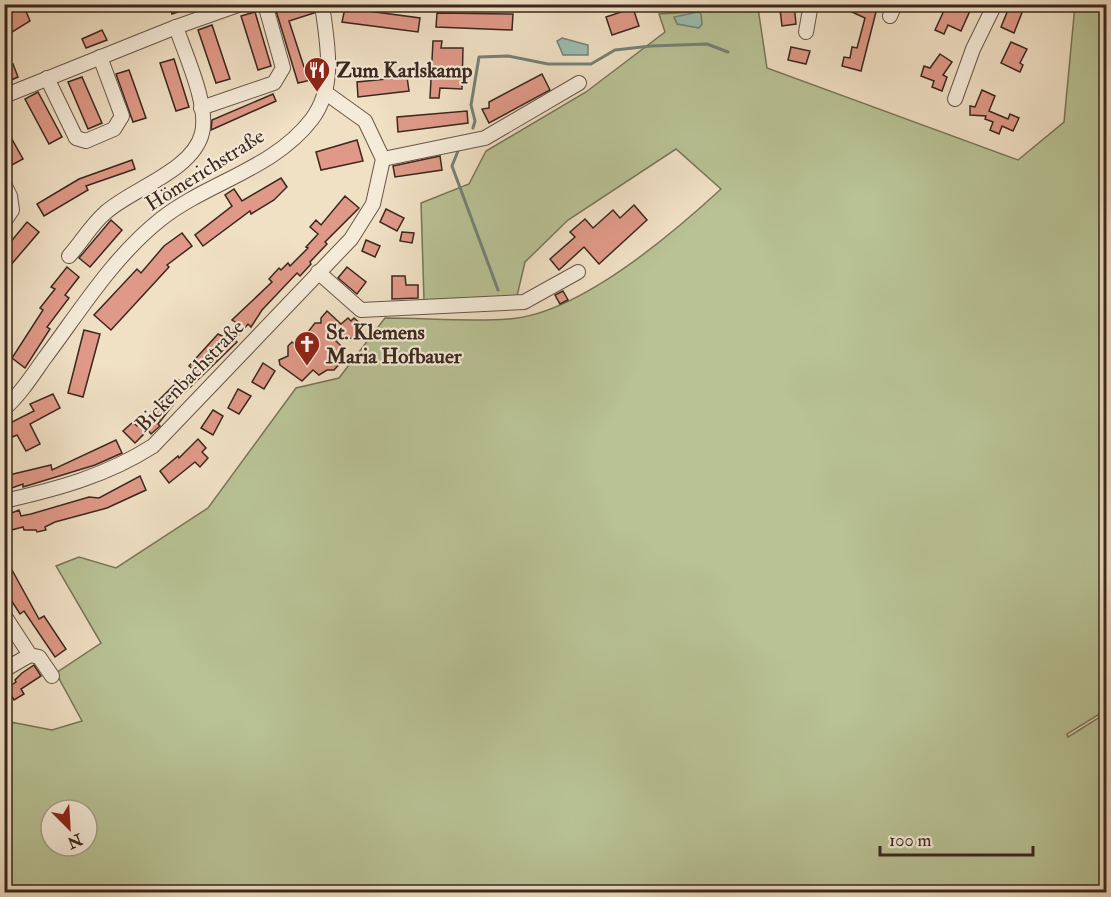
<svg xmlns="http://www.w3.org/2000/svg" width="1111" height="897" font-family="'IM FELL Double Pica',serif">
  <rect width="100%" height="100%" fill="#f0e0c4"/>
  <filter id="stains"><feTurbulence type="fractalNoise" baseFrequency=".00333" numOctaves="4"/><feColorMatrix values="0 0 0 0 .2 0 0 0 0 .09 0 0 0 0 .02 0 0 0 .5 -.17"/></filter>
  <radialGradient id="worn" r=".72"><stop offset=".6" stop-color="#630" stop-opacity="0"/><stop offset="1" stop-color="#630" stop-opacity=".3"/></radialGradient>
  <path fill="#b8c295" stroke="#79745a" stroke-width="1.5" fill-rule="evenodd" d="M1075,5H1106V710L1067,734L1068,737L1106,713V892H5V721L52,730L82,721L56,673L101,643L56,566L79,557L116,568L208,508L296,388L339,378L385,318C426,318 468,322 509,319C578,314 671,235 721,189L676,149L568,220L525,262L517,296L424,300L421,203L469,184L486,151L586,92L665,32L659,14L758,8L767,68L1018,160L1064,122ZM51,810H87V846H51Z"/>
  <g fill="#9bbdaf" stroke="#748175" stroke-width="1.5">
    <polygon points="698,12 701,14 702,24 699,28 677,24 674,17"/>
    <polygon points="562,38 588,45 588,55 563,55 557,41"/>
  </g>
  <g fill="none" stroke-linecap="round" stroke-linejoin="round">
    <g stroke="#748175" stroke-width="3">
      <polyline points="473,128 475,121 471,105 479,57 508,56 548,64 591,64 615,50 651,46 707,44 728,52"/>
      <polyline points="458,151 452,166 498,290"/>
    </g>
  </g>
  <g fill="#e09988" stroke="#3a271e" stroke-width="1.5">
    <polygon points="15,4 23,4 30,21 4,37 4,10"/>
    <polygon points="169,4 195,4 195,6 172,14"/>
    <polygon points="274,4 312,4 314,13 289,21 304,67 307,66 311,80 298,83"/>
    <polygon points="786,4 794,4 796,24 782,26 780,9 786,8"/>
    <polygon points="854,4 878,4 861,71 842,66 844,57 850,58 852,47 857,48 865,18 852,12"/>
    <polygon points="947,4 973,4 961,31 948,25 944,34 935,30"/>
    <polygon points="1010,5 1023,10 1014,33 1001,27"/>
    <polygon points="345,8 420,18 418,32 342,22"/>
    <polygon points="633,8 639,26 612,35 606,17"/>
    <polygon points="255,12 271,66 258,70 241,16"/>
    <polygon points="437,13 513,14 512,30 436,27"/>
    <polygon points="212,25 230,79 216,83 198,30"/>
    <polygon points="102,30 107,40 86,48 82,39"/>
    <polygon points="433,41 442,41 441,48 463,48 462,89 440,88 439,98 430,98"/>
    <polygon points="1011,42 1027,49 1020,63 1023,65 1020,72 1001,63"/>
    <polygon points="791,47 810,51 806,64 788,60"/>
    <polygon points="940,54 952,62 943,75 947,77 942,91 932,87 934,81 921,76 924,66 930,68"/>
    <polygon points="174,59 189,107 176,111 160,63"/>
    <polygon points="13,64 18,77 4,83 4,67"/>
    <polygon points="129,70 146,118 133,122 116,74"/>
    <polygon points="542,74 550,90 489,123 482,109 489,108 489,102"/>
    <polygon points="82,77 102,123 88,129 68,82"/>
    <polygon points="407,77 409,91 358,97 357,82"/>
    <polygon points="982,90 995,96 989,111 1008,119 1010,114 1019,118 1013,131 1002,126 999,134 990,130 993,122 985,119 986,116 970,115 970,106 975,107"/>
    <polygon points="38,92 62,137 49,144 25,99"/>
    <polygon points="273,94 276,101 211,130 212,120"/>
    <polygon points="467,111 468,123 398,132 397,117"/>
    <polygon points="4,125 23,159 10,166 4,155"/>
    <polygon points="357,140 363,161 321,170 316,152"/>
    <polygon points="440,156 442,170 395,177 393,166"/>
    <polygon points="132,160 135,169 86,186 88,190 44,216 37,204 79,179"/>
    <polygon points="281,178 287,187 274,200 251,214 250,211 203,246 195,235 232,206 225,195 234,189 242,201"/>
    <polygon points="345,196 359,208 325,242 327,244 310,262 311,264 300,276 297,273 262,310 251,327 248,324 235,340 237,342 176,401 158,424 160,426 151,434 148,430 135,443 123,431 133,422 137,426 141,422 143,425 159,400 179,380 184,384 196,372 189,366 218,334 226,338 238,324 232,320 272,282 269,279 279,268 281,270 288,263 290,266 308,248 306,247 318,234 310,227 316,220 321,225"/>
    <polygon points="634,205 647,220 599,264 584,247 559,270 550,259 575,237 570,232 585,219 593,228 613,210 620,218"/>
    <polygon points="386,209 404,218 397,231 380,222"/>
    <polygon points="111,220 122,230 90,267 79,258"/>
    <polygon points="27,222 39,232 4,273 4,250"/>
    <polygon points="402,232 414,233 412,243 400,241"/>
    <polygon points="182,233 192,246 167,265 169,267 111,330 94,315 137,269 141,273 164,246"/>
    <polygon points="366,240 380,246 375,257 362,251"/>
    <polygon points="67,267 79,277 65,295 69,298 47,327 50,329 25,368 12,358 43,310 40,308 55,289 51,287"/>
    <polygon points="347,267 366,282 357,294 338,278"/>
    <polygon points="392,276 405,276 406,285 418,285 418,298 392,299"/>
    <polygon points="563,291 568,300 560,304 555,295"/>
    <polygon points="327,311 341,324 348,318 351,321 354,318 362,325 356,332 356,338 334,339 343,348 339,352 345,358 334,370 327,370 319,375 313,370 302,381 280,365 279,360 288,356 288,346 292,342 297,346 315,323 321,323 321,318"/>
    <polygon points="84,330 100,334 83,397 68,393"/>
    <polygon points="263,363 275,371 264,389 252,382"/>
    <polygon points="238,389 251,396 239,414 228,408"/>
    <polygon points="53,394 60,408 30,424 40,444 26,451 17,435 10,438 4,426 34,411 30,404"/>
    <polygon points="213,410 223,416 213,435 201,428"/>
    <polygon points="198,439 206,448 202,452 208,458 200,467 195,462 169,483 160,471 178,456 179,458"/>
    <polygon points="116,440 122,453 95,465 33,484 23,487 23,484 6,490 4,487 4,477 9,475 51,465 52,470"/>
    <polygon points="140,476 146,490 107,508 55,522 45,527 46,530 37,532 36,530 24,530 23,527 4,532 4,516 19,510 21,516 31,514 89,497 99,498"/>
    <polygon points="12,570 39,619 44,616 66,649 55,657 24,611 20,614 4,589 4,574"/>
    <polygon points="34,665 41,676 21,689 24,694 14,700 7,688 16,682 15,680 22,673"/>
  </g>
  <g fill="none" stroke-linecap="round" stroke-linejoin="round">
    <g stroke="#685548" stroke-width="16">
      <g id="minor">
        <polyline points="890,16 895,4"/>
        <polyline points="806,32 811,4"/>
        <polyline points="47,78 76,138 86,141 114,129 122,116 100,57"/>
        <polyline points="4,96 176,27 241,4"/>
        <polyline points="955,99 973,49 995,4"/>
        <polyline points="201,108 274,83 283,68 265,4"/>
        <polyline points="383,159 485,138 579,83"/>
        <polyline points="4,184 10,196 12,210 4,222"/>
        <path d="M69,256C81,243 91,225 105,213C131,189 193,171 202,133C209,105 185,54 176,27"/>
        <polyline points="318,272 361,310 524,302 578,272"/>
        <path d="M4,409C20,395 32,376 44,359C80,311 113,257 161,219C208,182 274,169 312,119C337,85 327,43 322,4"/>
        <path d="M4,501C57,489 106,476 153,446L351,239L373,204L383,159L365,121L326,93"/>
        <polyline points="4,615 30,655 39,657 52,676"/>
        <polyline points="4,670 30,655"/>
      </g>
    </g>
    <use href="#minor" stroke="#f5ebd9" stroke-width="14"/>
  </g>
  <defs>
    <g id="restaurant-pin" transform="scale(1.35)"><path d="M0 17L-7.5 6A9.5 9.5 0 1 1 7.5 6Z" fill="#8f2418" stroke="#f5ebd9"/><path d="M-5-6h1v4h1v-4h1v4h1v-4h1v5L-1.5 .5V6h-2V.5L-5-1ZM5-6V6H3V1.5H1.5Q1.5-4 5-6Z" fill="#fff"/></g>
    <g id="church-pin" transform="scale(1.35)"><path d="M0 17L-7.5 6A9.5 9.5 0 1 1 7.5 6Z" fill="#8f2418" stroke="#f5ebd9"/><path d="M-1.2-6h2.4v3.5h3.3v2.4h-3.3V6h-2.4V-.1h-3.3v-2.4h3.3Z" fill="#fff"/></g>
  </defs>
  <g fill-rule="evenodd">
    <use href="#restaurant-pin" x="317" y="70"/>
    <use href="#church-pin" x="307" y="344"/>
  </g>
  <g text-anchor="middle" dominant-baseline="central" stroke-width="4.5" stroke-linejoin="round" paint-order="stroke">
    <g font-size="21" font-weight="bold" fill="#3a271e" stroke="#f5ebd9" text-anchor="start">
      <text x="336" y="70">Zum Karlskamp</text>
      <text x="326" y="332">St. Klemens<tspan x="326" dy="24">Maria Hofbauer</tspan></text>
    </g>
    <g font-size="21" fill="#3a271e" stroke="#f5ebd9">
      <text transform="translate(205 170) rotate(-32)">Hömerichstraße</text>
      <text transform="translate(190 376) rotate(-46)">Bickenbachstraße</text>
    </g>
  </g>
  <rect width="1111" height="897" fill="none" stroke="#f0e0c4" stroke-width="24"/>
  <rect x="6" y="6" width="1099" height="885" fill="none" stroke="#3a271e" stroke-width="3"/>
  <rect x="12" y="12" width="1087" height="873" fill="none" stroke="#3a271e" stroke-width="1.5"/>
  <g transform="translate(69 828) rotate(156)"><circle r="28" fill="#f5ebd9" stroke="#aa9d8e" stroke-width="1.5"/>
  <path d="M0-4.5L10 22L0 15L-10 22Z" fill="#8f2418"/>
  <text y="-9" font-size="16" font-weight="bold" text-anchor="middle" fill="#3a271e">N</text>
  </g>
  <path d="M880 846v9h153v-9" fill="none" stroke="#3a271e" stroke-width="3"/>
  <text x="889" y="846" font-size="18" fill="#3a271e" stroke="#f5ebd9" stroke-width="4.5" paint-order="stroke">100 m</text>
  <rect width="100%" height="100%" filter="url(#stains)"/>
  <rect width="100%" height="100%" fill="url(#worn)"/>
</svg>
